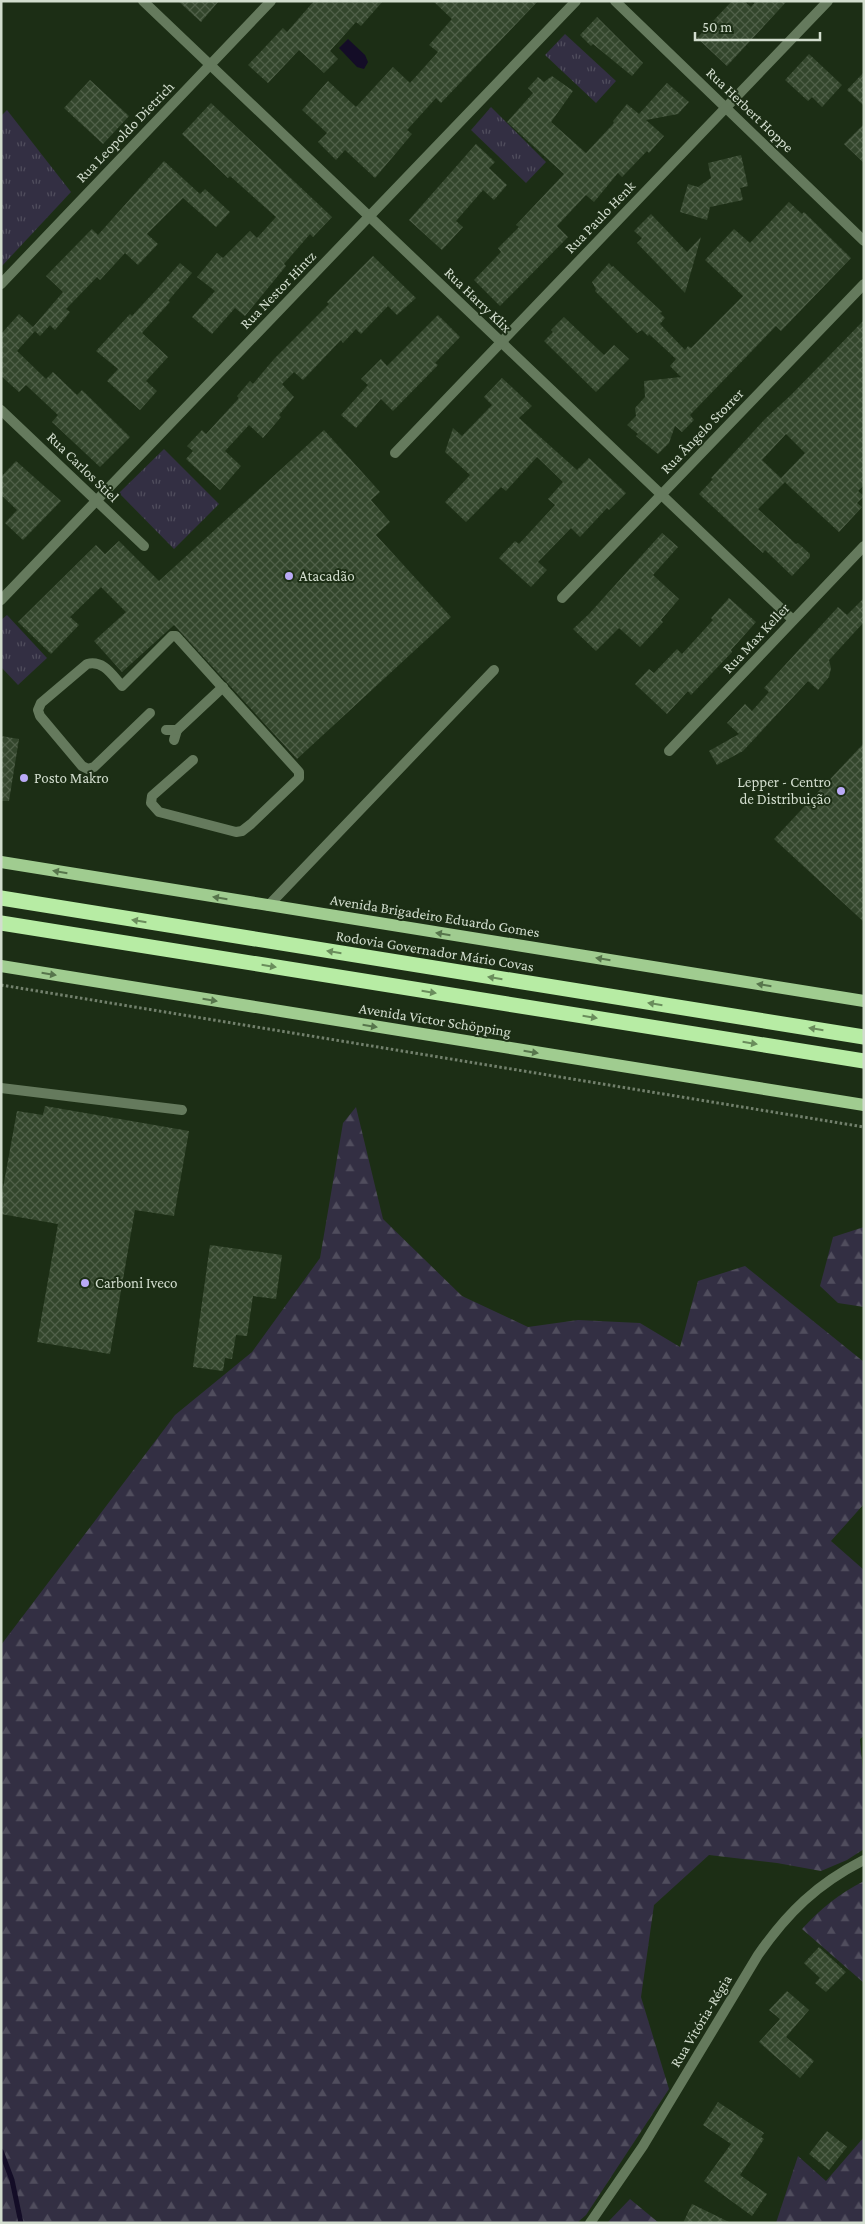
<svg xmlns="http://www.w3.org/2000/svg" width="865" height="2224" font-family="'Crimson Pro',serif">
  <defs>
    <pattern id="grass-tufts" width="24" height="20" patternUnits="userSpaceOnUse" patternTransform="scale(1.25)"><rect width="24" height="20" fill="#332f43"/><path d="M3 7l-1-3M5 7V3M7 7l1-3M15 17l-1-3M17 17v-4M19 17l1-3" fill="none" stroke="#504d5d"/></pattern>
    <pattern id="forest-firs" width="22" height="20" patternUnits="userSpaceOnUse" patternTransform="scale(1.25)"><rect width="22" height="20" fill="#332f43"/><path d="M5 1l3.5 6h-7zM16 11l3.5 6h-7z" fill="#504d5d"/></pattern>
    <pattern id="building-cross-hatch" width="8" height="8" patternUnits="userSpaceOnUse" patternTransform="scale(1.25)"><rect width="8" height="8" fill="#33462c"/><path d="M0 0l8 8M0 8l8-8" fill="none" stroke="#506049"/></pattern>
  </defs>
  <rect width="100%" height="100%" fill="#1c2e15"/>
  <g fill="url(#grass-tufts)">
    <polygon points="565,34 616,81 596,103 545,55"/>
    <polygon points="491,107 546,162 526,183 471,130"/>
    <polygon points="7,110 71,192 1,267 1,116"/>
    <polygon points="164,449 219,504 174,549 119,493"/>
    <polygon points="7,615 47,658 18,685 1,667 1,620"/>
  </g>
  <g fill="url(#forest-firs)">
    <polygon points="356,1107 383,1219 462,1296 528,1327 578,1320 640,1323 680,1347 698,1281 745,1266 864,1362 864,1504 831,1541 864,1570 864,1736 860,1739 864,1783 864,1849 847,1860 821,1871 777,1863 709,1855 654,1905 641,1997 669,2089 586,2215 577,2223 1,2223 1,1645 175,1415 252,1352 320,1258 343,1123"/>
    <polygon points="864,1227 864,1307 838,1303 820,1286 833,1237"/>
    <path d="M864,1881V1983L802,1929C820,1909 840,1893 864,1881Z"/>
    <polygon points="864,2137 864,2223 776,2223 798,2156 826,2181"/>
    <polygon points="630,2199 659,2223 607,2223"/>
  </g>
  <polygon fill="#140d27" points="348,39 365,55 368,62 364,69 357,67 339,48"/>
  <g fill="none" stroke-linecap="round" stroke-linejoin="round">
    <polyline stroke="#140d27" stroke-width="5" points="1,2151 12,2180 21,2223"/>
  </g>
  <g fill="url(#building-cross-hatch)">
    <polygon points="178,1 219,1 201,22"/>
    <polygon points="314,1 383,1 361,26 356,22 330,51 338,59 324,73 299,50 268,83 248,65 283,28 287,32"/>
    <polygon points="433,1 538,1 441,103 436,98 407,130 412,134 375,178 345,150 336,160 318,142 327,133 302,110 328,81 356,107 393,67 410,83 438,52 429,45 452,19"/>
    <polygon points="732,1 744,1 751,7 756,1 787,1 727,66 697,38"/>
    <polygon points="597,17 643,63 632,76 593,44 591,46 580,35"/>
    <polygon points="809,54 842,85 822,107 812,97 808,101 785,80"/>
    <polygon points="864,72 864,106 847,90"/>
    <polygon points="552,76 573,91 551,122 586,153 614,123 613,121 627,104 639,114 667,83 689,102 678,114 646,120 664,136 649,153 647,151 622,177 618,173 594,202 586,195 557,226 568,237 500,306 474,280 501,252 498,248 519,227 516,225 564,174 507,122 533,93 528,88 538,77 544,82"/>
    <polygon points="90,80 129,116 103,144 64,108"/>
    <polygon points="211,103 332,217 313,237 310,234 284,264 286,266 245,316 235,308 212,334 192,317 215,291 197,277 217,253 223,258 250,231 257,238 276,217 230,176 228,178 182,134"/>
    <polygon points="864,124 864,163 844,144"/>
    <polygon points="476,144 495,162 489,168 507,185 494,200 483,190 456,221 463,227 442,250 409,220"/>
    <polygon points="741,155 748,186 740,188 743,200 710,207 707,220 680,212 688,184 698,187 711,178 708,163"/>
    <polygon points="164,161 200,194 205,189 230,212 216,227 183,198 147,234 158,244 138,265 125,253 100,280 97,277 66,309 70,312 55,330 50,325 40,336 35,331 17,351 46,379 53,372 77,395 82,390 130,437 100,467 52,422 58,415 26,385 19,392 1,376 1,334 19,314 33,327 63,292 46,276 92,229 98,235"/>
    <polygon points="789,202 802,214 804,212 851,258 781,331 776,326 690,415 694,420 682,432 675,426 669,443 658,454 636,436 638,434 627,425 636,416 635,408 645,397 644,381 681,377 670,366 676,359 649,334 648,336 642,330 637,333 595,291 596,289 592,282 609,263 612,267 613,266 662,312 660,313 665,318 660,324 685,350 688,346 691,348 743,296 705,260 734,229 750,243"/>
    <polygon points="651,214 687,252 701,237 685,293 637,243 642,238 634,231"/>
    <polygon points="373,256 416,298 397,315 388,306 361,334 356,329 343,343 341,340 303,380 294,372 282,384 294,397 279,415 281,417 263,438 249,425 225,451 241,466 220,490 186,459 193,451 187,446 202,430 206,434 239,398 237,396 250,381 253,384 274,359 329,304 327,302"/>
    <polygon points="180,263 192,273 168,301 170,302 142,333 168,357 146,381 157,391 140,410 107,381 118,369 96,351 130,314 132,316 156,290"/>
    <polygon points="438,315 460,337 435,363 438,365 393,411 381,399 356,428 341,415 368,385 361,379 381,359 387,366"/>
    <polygon points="564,317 604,355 614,345 629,359 596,392 544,341 553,332 551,330"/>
    <polygon points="864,320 864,485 858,491 864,496 857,503 862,507 839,532 790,487 781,478 805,453 786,434 762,460 785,482 758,509 796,544 798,543 810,554 810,557 792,576 765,550 763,553 753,544 699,494 713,479 711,478 765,419 792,394"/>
    <polygon points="502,378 532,406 519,418 577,470 589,458 626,493 609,510 607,508 580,537 571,528 538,562 547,570 531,587 499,558 515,541 519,544 555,505 548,499 563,482 537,457 506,491 501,487 466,522 445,502 470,475 445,452 453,428 462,436 492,405 484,397"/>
    <polygon points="324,430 380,492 371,500 390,522 376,535 451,617 297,759 174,625 122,672 94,641 126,612 101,587 70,617 79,625 51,654 18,622 96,545 105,554 119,541 159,581"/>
    <polygon points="16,461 61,501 23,540 5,523 17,510 1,495 1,477"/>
    <polygon points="662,533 678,547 653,575 679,599 661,620 663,622 640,647 619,628 596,651 573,629 589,614"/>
    <polygon points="729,598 756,622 731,650 732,652 691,695 688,691 667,714 635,684 649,669 654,673 677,649 682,654 713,620 711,618"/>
    <polygon points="864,598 864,622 829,660 831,668 829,677 818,690 808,681 743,751 717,765 709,751 739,734 727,723 745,704 752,711 769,692 764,688 838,607 847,615"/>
    <polygon points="1,736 19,739 9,801 1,801"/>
    <polygon points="864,743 864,922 774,839"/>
    <polygon points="45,1106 189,1131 174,1216 135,1210 110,1354 37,1342 58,1224 1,1214 1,1199 17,1111 43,1115"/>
    <polygon points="210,1245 282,1255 276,1299 253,1296 247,1336 236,1335 232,1359 225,1358 223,1371 193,1367"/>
    <polygon points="819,1947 846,1972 826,1992 815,1983 820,1978 804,1963"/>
    <polygon points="787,1991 809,2010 786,2037 814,2061 800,2078 759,2042 780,2019 769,2010"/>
    <polygon points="718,2102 764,2133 761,2137 764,2139 740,2175 767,2194 752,2216 704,2181 731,2144 703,2125"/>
    <polygon points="827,2131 847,2147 829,2170 809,2154"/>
    <polygon points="692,2204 731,2223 683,2223"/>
  </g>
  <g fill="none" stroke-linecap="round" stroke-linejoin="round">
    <polyline stroke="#72806c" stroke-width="3" stroke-dasharray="2.5 2.5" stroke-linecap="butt" points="1,985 864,1127"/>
    <g stroke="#657a5d" stroke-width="10">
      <path d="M150,713L94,767L88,769L82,766L40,716L38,710L41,703L87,664C104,660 112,675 122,686L172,636H176L299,772V778L251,824L242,831L236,832L159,812L151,803L152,796L193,760"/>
      <polyline points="166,730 177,730 174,740"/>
      <polyline points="177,730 223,687"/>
      <polyline points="1,1088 182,1110"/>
    </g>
    <g stroke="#657a5d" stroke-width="10">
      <polyline points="143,1 793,620"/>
      <polyline points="615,1 864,241"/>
      <polyline points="1,284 271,1"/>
      <polyline points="1,410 144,546"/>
      <polyline points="395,453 828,1"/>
      <polyline points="562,598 864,284"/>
      <polyline points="1,600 576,1"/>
      <polyline points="669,751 864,546"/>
      <polyline points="268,906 494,670"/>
      <path d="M590,2223L643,2146L758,1955C788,1912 817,1884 864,1860"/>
    </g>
    <g stroke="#a0cc90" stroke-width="12">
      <polyline points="1,862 864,1001"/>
      <polyline points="1,966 864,1105"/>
    </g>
    <g stroke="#b7eca4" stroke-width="15">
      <polyline points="1,898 864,1037"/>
      <polyline points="1,923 864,1061"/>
    </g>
  </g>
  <defs><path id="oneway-solid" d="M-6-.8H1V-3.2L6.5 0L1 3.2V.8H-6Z" transform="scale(1.25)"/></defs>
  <g fill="#57754c">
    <use href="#oneway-solid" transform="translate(60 872) rotate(-170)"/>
    <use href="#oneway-solid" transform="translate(220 898) rotate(-171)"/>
    <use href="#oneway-solid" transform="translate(443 934) rotate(-171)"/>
    <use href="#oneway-solid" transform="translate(603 959) rotate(-171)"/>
    <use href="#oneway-solid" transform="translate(49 974) rotate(9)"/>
    <use href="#oneway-solid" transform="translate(764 985) rotate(-171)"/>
    <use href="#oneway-solid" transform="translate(210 1000) rotate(9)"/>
    <use href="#oneway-solid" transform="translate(370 1026) rotate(9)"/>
    <use href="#oneway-solid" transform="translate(531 1052) rotate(9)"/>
  </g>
  <g fill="#6a8d5c">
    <use href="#oneway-solid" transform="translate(139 921) rotate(-171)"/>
    <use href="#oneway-solid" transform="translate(334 952) rotate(-171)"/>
    <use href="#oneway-solid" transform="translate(269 966) rotate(9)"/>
    <use href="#oneway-solid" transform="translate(495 978) rotate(-171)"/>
    <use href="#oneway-solid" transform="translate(429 992) rotate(9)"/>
    <use href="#oneway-solid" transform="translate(655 1004) rotate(-171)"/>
    <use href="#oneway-solid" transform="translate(590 1017) rotate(9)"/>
    <use href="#oneway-solid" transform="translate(816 1029) rotate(-171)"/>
    <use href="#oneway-solid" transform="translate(750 1043) rotate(9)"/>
  </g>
  <g fill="#baaaf6" stroke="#1c2e15" stroke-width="2">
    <circle cx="289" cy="576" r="5"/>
    <circle cx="24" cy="778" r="5"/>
    <circle cx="841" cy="791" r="5"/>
    <circle cx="85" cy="1283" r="5"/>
  </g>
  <g text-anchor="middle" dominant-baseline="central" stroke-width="4" stroke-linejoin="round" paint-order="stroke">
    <g font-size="15" fill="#d2ddce" stroke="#1c2e15">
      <text transform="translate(750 110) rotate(44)">Rua Herbert Hoppe</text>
      <text transform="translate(125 132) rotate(-46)">Rua Leopoldo Dietrich</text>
      <text transform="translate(600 217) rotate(-46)">Rua Paulo Henk</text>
      <text transform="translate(278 290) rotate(-46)">Rua Nestor Hintz</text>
      <text transform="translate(478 300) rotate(44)">Rua Harry Klix</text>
      <text transform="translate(702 431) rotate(-46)">Rua Ângelo Storrer</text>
      <text transform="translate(83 467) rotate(44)">Rua Carlos Stiel</text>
      <text transform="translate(756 638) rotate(-47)">Rua Max Keller</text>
      <text transform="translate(435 916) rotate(9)">Avenida Brigadeiro Eduardo Gomes</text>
      <text transform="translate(435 951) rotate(9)">Rodovia Governador Mário Covas</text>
      <text transform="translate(435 1020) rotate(9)">Avenida Victor Schöpping</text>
      <text transform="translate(701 2021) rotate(-59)">Rua Vitória-Régia</text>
    </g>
    <g font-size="15" fill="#d2ddce" stroke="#1c2e15" text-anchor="start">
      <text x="299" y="576">Atacadão</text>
      <text x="34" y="778">Posto Makro</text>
      <text x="831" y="782" text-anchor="end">Lepper - Centro<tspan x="831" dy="17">de Distribuição</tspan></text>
      <text x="95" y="1283">Carboni Iveco</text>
    </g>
  </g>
  <rect width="865" height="2224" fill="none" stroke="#d2ddce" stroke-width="5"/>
  <path d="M695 32v8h125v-8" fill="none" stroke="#d2ddce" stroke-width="2.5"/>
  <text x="702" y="32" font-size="15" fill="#d2ddce" stroke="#1c2e15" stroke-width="4" paint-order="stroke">50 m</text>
</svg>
